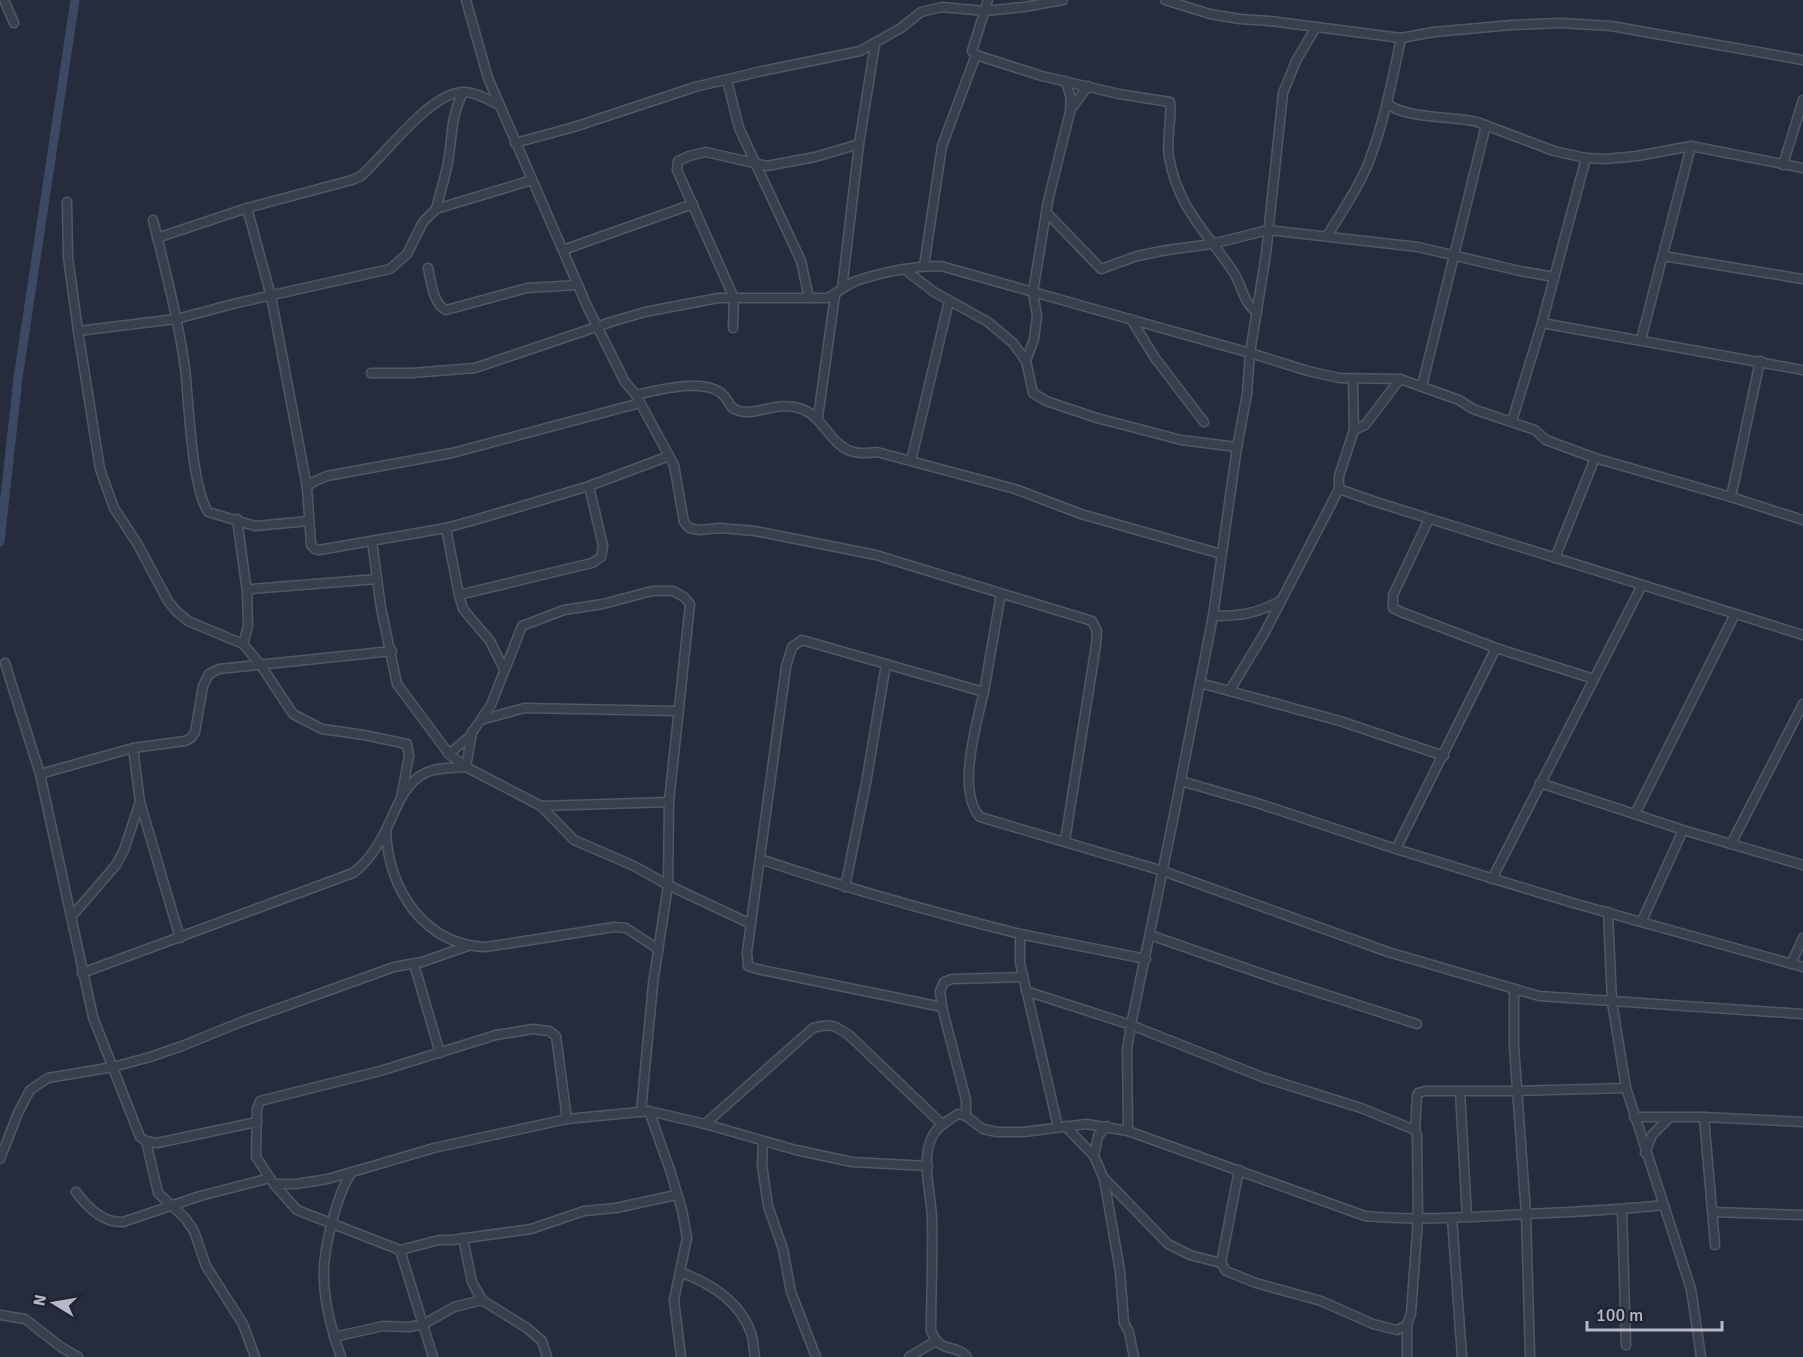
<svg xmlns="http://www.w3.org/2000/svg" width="1803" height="1357" font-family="Signika,sans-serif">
  <rect width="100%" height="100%" fill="#262c3d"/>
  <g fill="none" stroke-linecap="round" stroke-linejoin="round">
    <polyline stroke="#3d4864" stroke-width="9" points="0,542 18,378 75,0"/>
    <g stroke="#525765" stroke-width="11">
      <g id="street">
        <polyline points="4,0 14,23"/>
        <polyline points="466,0 488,78 587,306 625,382 636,395 674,465 684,522 689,528 700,530 720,528 755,531 876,555 1092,621 1097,631 1096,645 1065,841"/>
        <path d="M988,0L972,51L976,55L1042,76L1119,94L1170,102C1172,121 1166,139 1169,157C1178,209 1207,232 1234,273C1242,285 1244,305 1257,312"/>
        <polyline points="1165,0 1210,14 1240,19 1270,21 1401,38 1434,32 1512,25 1560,23 1611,26 1803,60"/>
        <polyline points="727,80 739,128 801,261 809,298"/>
        <path d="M1387,103C1403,119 1454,116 1477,122L1554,151L1586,158L1606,159L1637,156L1691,146L1803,168"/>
        <polyline points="1071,109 1088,86"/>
        <polyline points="515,143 574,127 695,87 762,71 860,51 901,28 921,12 942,7 985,11 1024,7 1063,0"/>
        <polyline points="1783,165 1803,100"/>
        <polyline points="67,202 68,257 78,331 100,469 114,508 137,543 168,601 176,611 188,621 243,644 260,664 293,714 322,729 364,735 407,744 409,756 401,798"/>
        <polyline points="247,208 271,296 307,487"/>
        <path d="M436,209C440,193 445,178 448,162C453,134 450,119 463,92"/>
        <polyline points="1046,212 1101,269 1137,256 1167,250 1212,244 1268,230 1418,247 1520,271 1554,277"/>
        <path d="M153,220C165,269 178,318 185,368C189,403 191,484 208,512L255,526L309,521"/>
        <path d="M1327,236C1341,213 1358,189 1368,164C1384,123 1392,81 1401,38"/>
        <path d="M157,238L247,208L352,180L361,176C386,154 430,92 464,92C476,92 489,100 499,105"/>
        <polyline points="563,250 693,204"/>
        <polyline points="1663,256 1803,279"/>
        <polyline points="924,266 942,146 976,55"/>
        <path d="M428,268C431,281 433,304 446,310L527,288L578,285"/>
        <polyline points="904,269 934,292 988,322 1013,343 1026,361 1033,393 1046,401 1097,418 1181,440 1237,447"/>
        <polyline points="842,289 859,144 875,44"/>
        <polyline points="1131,319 1155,358 1204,422"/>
        <polyline points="1542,323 1803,370"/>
        <polyline points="733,328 734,298 677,170 678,161 689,156 706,152 767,166 815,157 859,144"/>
        <polyline points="78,331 176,319 237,303 390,269 407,254 423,222 436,209 532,180"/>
        <polyline points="1641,340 1691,146"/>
        <path d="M1026,361L1034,339L1037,316L1033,292L1048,201L1070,112C1071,100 1071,92 1065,81"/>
        <path d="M371,373H412L475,368L614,321L645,312L718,298H827C837,294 845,285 856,281C883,272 913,266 941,266L1250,353L1308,371L1339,378L1400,379L1459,400L1473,409L1535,430L1546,440L1595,458L1731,497L1803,520"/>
        <polyline points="1353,379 1354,430 1339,476 1339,489 1376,502 1803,635"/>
        <polyline points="1422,386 1486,125"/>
        <path d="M636,395C658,390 702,378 721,393C729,399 728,408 739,411C757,416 777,400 802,409C824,417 830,446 854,452C861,454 869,453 877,452L1015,489L1081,514L1221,554"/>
        <polyline points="640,403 452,453 327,476 313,482 307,487 311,545 315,549 319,550 446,528 475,520 589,486 669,456"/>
        <polyline points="818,417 835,295"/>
        <polyline points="1512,421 1542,323 1586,158"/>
        <polyline points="1354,430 1365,425 1400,379"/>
        <polyline points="911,461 949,301"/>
        <polyline points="1731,497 1760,361"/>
        <polyline points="237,519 247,592"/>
        <polyline points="1429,519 1393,595 1393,608 1401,612 1496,648 1594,679"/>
        <polyline points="446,528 459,595 463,609 490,641 504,669"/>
        <polyline points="372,541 381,608 397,684 449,754 466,767 541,806 574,840 634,866 668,885 751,924"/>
        <polyline points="1555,558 1595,458"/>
        <path d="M1001,594C995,626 990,659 984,691C977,723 956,790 980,817L1163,871L1388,952L1539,996L1803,1014"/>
        <polyline points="459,595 592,563 601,557 603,546 589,486"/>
        <path d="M1213,616C1240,616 1256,614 1280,601"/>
        <polyline points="243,644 248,626 247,592 252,589 377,579"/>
        <polyline points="5,663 40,774 93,1017 140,1137 146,1141 157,1143 257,1122"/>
        <polyline points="1200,683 1340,721 1444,756"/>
        <polyline points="1230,690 1264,634 1339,489"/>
        <polyline points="481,720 524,708 678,711"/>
        <polyline points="133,748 140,802 180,938"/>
        <polyline points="449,754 469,737 491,705 522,626 564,610 603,604 652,591 673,591 684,597 690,604 669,802 668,885 653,984 641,1112"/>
        <polyline points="466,767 472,732"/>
        <polyline points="40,774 133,748 185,741 191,738 195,732 203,686 209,674 219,669 392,651"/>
        <polyline points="1181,781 1257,803 1396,849 1573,903 1803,967"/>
        <polyline points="1540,783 1683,830 1803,865"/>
        <polyline points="541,806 669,802"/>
        <polyline points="1635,814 1735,614"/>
        <path d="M386,831C388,889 424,945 486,947L614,927L626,928L658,949"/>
        <polyline points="1731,844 1803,704"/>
        <polyline points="1396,849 1496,648"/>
        <path d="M760,859C846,888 932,912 1020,934"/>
        <polyline points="1492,879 1642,585"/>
        <polyline points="845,887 866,783 886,664"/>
        <polyline points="1608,912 1612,1002 1626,1088 1691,1289 1701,1357"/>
        <polyline points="72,916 116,865 124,850 140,802"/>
        <polyline points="1642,921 1683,830"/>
        <polyline points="1150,935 1271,977 1417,1024"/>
        <polyline points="414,964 440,1053"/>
        <polyline points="1791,964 1803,938"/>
        <path d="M82,973L353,873C368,862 378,846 386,830C396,810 403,784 425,773C437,767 453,768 466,767"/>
        <polyline points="1514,989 1514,1046 1526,1214 1530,1357"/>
        <polyline points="1026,991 1131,1025 1262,1077 1361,1108 1415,1130 1417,1135 1418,1219 1411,1313 1407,1325 1397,1330 1373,1324 1321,1301 1256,1283 1226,1271 1221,1263 1239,1170"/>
        <polyline points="942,1007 757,969 748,966 747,952 786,667 792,647 802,640 984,692"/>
        <polyline points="1460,1091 1467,1217"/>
        <polyline points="649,1111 670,1170 682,1210 687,1238 674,1300 681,1357"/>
        <polyline points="966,1116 966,1100 942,1007 940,991 944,982 952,979 1023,977"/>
        <polyline points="1634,1117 1704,1117 1803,1122"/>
        <polyline points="1704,1117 1715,1245"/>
        <polyline points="567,1119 556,1036 549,1031 533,1029 496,1035 380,1071 260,1101 257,1109 256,1157 274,1184 297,1210 400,1250 439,1240 452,1240 531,1229 584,1211 616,1208 676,1195"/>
        <path d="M705,1124L813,1028C831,1023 835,1025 850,1036L942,1124"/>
        <polyline points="1065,1126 1094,1156 1104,1179 1120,1271 1124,1323 1129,1332 1134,1357"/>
        <polyline points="1058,1127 1020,963 1020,934 1146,959"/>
        <polyline points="1415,1130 1417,1096 1418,1093 1425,1091 1517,1091 1626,1088"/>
        <polyline points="1128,1131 1127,1049 1131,1025 1174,815 1213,616 1237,447 1247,394 1250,353 1266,254 1283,93 1296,61 1316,27"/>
        <polyline points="146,1141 158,1193 185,1218 194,1231 206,1266 243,1324 255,1357"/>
        <polyline points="763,1141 762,1165 768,1206 783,1249 791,1292 816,1357"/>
        <polyline points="1645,1153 1652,1135 1670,1117"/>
        <polyline points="1094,1156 1098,1136 1107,1126"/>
        <polyline points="0,1159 18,1113 30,1090 48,1078 113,1067 150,1057 182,1046 241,1022 394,967 422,962 468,946"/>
        <polyline points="1105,1179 1168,1244 1190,1255 1221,1263"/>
        <polyline points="274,1184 296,1184 328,1179 434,1148 567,1119 649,1111 705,1124 796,1150 852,1162 928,1166"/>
        <path d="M76,1192C87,1207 103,1223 123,1222L200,1196L270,1178"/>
        <polyline points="1622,1210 1626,1345"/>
        <polyline points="1713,1212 1803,1215"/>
        <polyline points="1452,1218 1462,1357"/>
        <polyline points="463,1238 472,1282 482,1300 527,1328 542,1341 547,1357"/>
        <polyline points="400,1250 433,1357"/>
        <path d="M680,1272C710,1283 740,1301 751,1333C754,1340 753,1349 755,1357"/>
        <polyline points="0,1315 25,1319 61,1347 78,1357"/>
        <polyline points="1407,1325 1407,1357"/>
        <polyline points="334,1337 383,1326 409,1327 424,1324 454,1307 482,1300"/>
        <path d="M341,1357C332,1332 325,1307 324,1280C322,1252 336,1197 351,1173"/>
        <polyline points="909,1357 936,1341"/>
        <path d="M967,1357C954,1342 942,1356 931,1331C931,1293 933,1256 932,1218C931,1193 920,1159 933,1135C938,1126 949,1120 958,1114L966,1116L983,1129L997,1132H1024L1086,1124L1128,1131L1365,1216C1419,1221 1472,1217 1526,1214C1572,1212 1618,1210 1664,1205"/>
      </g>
    </g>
    <use href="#street" stroke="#3a3f4d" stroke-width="8"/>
  </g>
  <g transform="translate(54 1303) rotate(281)" stroke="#1f2432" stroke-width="4.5" paint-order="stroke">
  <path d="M0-4.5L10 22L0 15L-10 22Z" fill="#b6bac8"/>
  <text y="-9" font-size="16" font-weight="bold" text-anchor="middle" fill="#b6bac8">N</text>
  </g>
  <path d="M1587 1321v9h135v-9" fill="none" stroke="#b6bac8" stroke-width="3"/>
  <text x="1596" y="1321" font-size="18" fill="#b6bac8" stroke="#1f2432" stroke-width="4.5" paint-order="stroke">100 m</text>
</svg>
